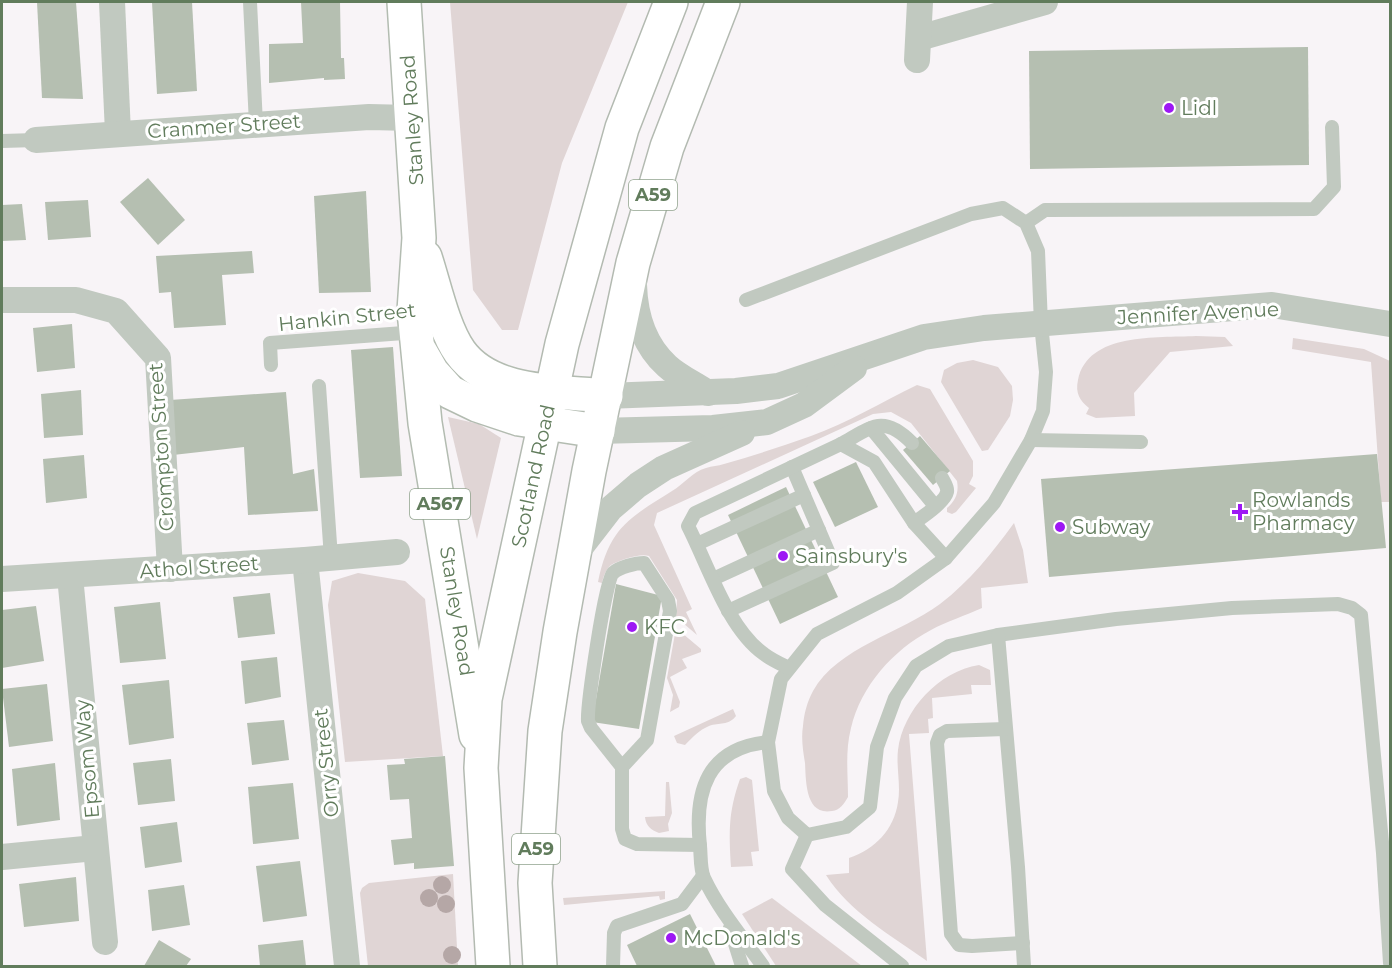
<svg xmlns="http://www.w3.org/2000/svg" width="1392" height="968" font-family="Montserrat,sans-serif">
  <rect width="100%" height="100%" fill="#f8f4f7"/>
  <g fill="#e0d5d5">
    <polygon points="450,2 628,2 562,163 518,330 502,330 473,290"/>
    <path d="M1196,336L1225,337L1233,346L1170,352L1134,393L1135,416L1096,418L1086,414L1089,408C1080,401 1075,393 1078,380C1088,332 1157,338 1196,336Z"/>
    <polygon points="1293,338 1364,349 1390,361 1390,502 1381,502 1371,362 1292,349"/>
    <polygon points="973,360 998,367 1012,386 1013,400 1010,416 988,450 982,451 941,382 944,370 957,363"/>
    <path d="M917,385L930,389L973,461V476L969,484L976,488L956,512L952,514L947,512V508C956,500 959,492 957,481L911,423L891,412L873,414L657,513L654,525L692,609L686,612L697,635L676,617L677,600L649,556C640,553 620,560 611,565C606,569 603,577 602,583L598,582C609,528 629,518 672,491C684,484 692,472 706,468C712,466 718,466 724,464C753,456 782,446 811,436C847,423 882,402 917,385Z"/>
    <polygon points="448,417 479,424 501,438 477,539"/>
    <path d="M1014,523L1023,550L1028,583L981,588L982,608C965,616 947,621 931,630C893,650 861,686 851,728C845,751 848,774 848,797C844,804 840,810 832,811C805,816 806,780 805,763C803,751 801,738 803,726C804,714 807,702 813,691C838,647 901,633 940,604C970,581 992,553 1014,523Z"/>
    <polygon points="358,573 405,581 425,599 443,756 345,762 328,605 332,581"/>
    <polygon points="676,628 701,649 701,652 682,659 687,668 670,677 680,702 679,707 670,712 673,695 667,678"/>
    <path d="M979,665L990,670L991,685H971L972,694L932,698L933,718L928,719L929,733L909,734L927,961C891,935 850,913 826,875L849,873V858C875,849 894,830 898,802C901,785 896,767 898,750C903,710 939,671 979,665Z"/>
    <path d="M733,709L736,716C728,726 720,722 709,726C699,730 693,737 685,745L677,743L674,736Z"/>
    <path d="M746,777L752,780L759,851L751,852L753,866L731,867C729,832 728,813 740,779Z"/>
    <path d="M666,782H669L672,813L668,824L669,831L659,833C651,830 646,826 645,817L665,816Z"/>
    <polygon points="453,874 458,966 368,966 360,893 362,888 369,883"/>
    <polygon points="665,891 665,899 660,900 659,896 564,905 563,898"/>
    <polygon points="772,898 862,966 776,966 742,914"/>
  </g>
  <g fill="#b5bfb1">
    <polygon points="37,2 76,2 83,99 42,98"/>
    <polygon points="152,2 192,2 197,91 157,94"/>
    <polygon points="301,2 340,2 341,58 344,58 345,79 324,80 324,78 269,83 269,44 303,43"/>
    <polygon points="1308,47 1309,165 1030,169 1029,51"/>
    <polygon points="148,178 185,220 158,245 120,202"/>
    <polygon points="366,191 371,292 319,293 314,196"/>
    <polygon points="88,200 91,237 48,240 45,202"/>
    <polygon points="22,204 26,240 2,241 2,205"/>
    <polygon points="252,251 254,273 222,275 226,325 174,328 171,292 159,293 156,256"/>
    <polygon points="72,324 75,368 37,372 33,328"/>
    <polygon points="393,347 402,476 360,478 351,350"/>
    <polygon points="81,390 83,435 44,438 41,394"/>
    <polygon points="286,392 293,474 314,469 318,511 248,515 244,447 173,455 170,400"/>
    <polygon points="920,436 950,471 933,485 903,450"/>
    <polygon points="1377,454 1386,548 1049,577 1041,479"/>
    <polygon points="84,455 87,498 46,503 43,459"/>
    <polygon points="856,462 878,507 835,527 813,482"/>
    <polygon points="786,487 838,597 780,624 728,515"/>
    <polygon points="616,584 662,596 639,729 592,722"/>
    <polygon points="270,593 275,634 238,638 233,597"/>
    <polygon points="160,602 166,659 120,663 114,607"/>
    <polygon points="36,606 44,661 2,668 2,610"/>
    <polygon points="277,657 281,697 245,704 241,661"/>
    <polygon points="169,680 174,738 129,745 122,685"/>
    <polygon points="47,684 53,741 9,747 2,689"/>
    <polygon points="284,720 289,760 252,765 247,723"/>
    <polygon points="445,756 454,866 414,869 414,863 394,865 391,840 412,838 409,799 390,800 387,765 405,764 404,759"/>
    <polygon points="171,759 175,801 138,805 133,763"/>
    <polygon points="55,763 60,820 17,826 12,769"/>
    <polygon points="293,783 299,839 253,844 248,787"/>
    <polygon points="177,822 182,862 145,868 140,827"/>
    <polygon points="300,861 307,916 263,922 256,866"/>
    <polygon points="76,877 79,921 24,927 19,884"/>
    <polygon points="184,885 190,925 152,931 148,890"/>
    <polygon points="690,914 716,966 637,966 627,945"/>
    <polygon points="159,940 191,959 186,966 144,966"/>
    <polygon points="303,940 306,966 260,966 258,945"/>
  </g>
  <g fill="none" stroke-linecap="round" stroke-linejoin="round">
    <g stroke="#b3bcb1" stroke-width="36">
      <g id="primary">
        <polyline points="404,2 419,238 414,311 425,423 476,735"/>
        <path d="M425,257C434,284 443,328 460,352C491,395 559,391 606,396"/>
        <polyline points="420,351 432,372 450,392 477,405 519,419 598,431"/>
      </g>
    </g>
    <g stroke="#b3bab1" stroke-width="36">
      <g id="trunk">
        <polyline points="493,966 481,768 485,699 562,344 622,128 671,2"/>
        <polyline points="540,966 535,883 545,731 560,632 589,471 633,263 667,147 723,2"/>
      </g>
    </g>
    <g stroke="#c1c9c0" stroke-width="14">
      <polyline points="250,2 256,124"/>
      <polyline points="2,141 36,140"/>
      <polyline points="1026,223 1045,210 1314,209 1334,187 1332,127"/>
      <polyline points="746,300 971,214 1003,208 1026,223 1038,251 1041,324 1046,372 1043,411 1031,440 994,503 946,558 897,593 817,634 781,679 768,742 774,791 788,818 807,835 846,827 870,807 877,747 895,698 916,666 949,646 998,635 1116,619 1232,608 1338,604 1352,608 1361,615 1383,853 1390,963"/>
      <polyline points="271,365 270,343 417,332"/>
      <polyline points="319,386 331,558"/>
      <polyline points="871,428 935,506"/>
      <polyline points="1031,440 1141,442"/>
      <path d="M841,444C872,427 883,414 912,443"/>
      <path d="M914,523C922,517 945,502 947,492C948,487 944,482 942,478"/>
      <polyline points="697,544 804,495"/>
      <polyline points="713,579 819,530"/>
      <polyline points="728,611 833,563 792,467"/>
      <polyline points="998,635 1018,867 1024,966"/>
      <path d="M789,668C781,664 772,660 764,654C728,629 708,565 688,526L695,513L841,444L874,462L914,523L946,558"/>
      <polyline points="1005,729 947,731 940,735 937,743 951,934 959,945 972,946 1023,943"/>
      <path d="M622,767L647,740L670,611L668,600L644,563C636,563 619,567 613,573C605,581 587,705 588,721L591,728L622,767V829L625,839L637,844L700,845"/>
      <polyline points="807,835 792,869 825,905 902,966"/>
      <polyline points="730,928 742,966"/>
      <polyline points="613,966 614,933 617,926 682,904 703,876"/>
      <path d="M763,966C743,938 719,910 704,878C700,869 701,856 700,846C694,791 707,748 768,742"/>
    </g>
    <g stroke="#c1c9c0" stroke-width="26">
      <polyline points="112,2 118,133"/>
      <polyline points="919,38 1045,2"/>
      <polyline points="917,60 920,2"/>
      <polyline points="36,140 369,117 411,118"/>
      <path d="M634,285C635,315 644,345 667,366C679,377 695,384 708,393"/>
      <polyline points="2,300 76,300 116,311 158,358 170,569"/>
      <polyline points="606,396 736,391 778,386 924,337 984,328 1272,305 1390,324"/>
      <polyline points="598,431 713,428 767,422 804,405 854,368"/>
      <polyline points="576,553 610,509 638,485 664,468 742,433"/>
      <polyline points="305,560 347,966"/>
      <polyline points="70,576 105,942"/>
      <polyline points="2,579 305,560 397,552"/>
      <polyline points="2,857 95,848"/>
    </g>
    <use href="#primary" stroke="#fff" stroke-width="33"/>
    <use href="#trunk" stroke="#fff" stroke-width="33"/>
  </g>
  <g fill="#b5a7a6">
    <circle cx="442" cy="885" r="9"/>
    <circle cx="429" cy="898" r="9"/>
    <circle cx="446" cy="904" r="9"/>
    <circle cx="452" cy="955" r="9"/>
  </g>
  <g fill="#9d18f4" stroke="#fff" stroke-width="2">
    <circle cx="1169" cy="108" r="6"/>
    <path d="M1237 503h6v6h6v6h-6v6h-6v-6h-6v-6h6z"/>
    <circle cx="1060" cy="527" r="6"/>
    <circle cx="783" cy="556" r="6"/>
    <circle cx="632" cy="627" r="6"/>
    <circle cx="671" cy="938" r="6"/>
  </g>
  <g text-anchor="middle" dominant-baseline="central" stroke-width="6" stroke-linejoin="round" paint-order="stroke">
    <g fill="#fff" stroke="#90a38d" stroke-width="1.5">
      <rect x="629" y="180" width="48" height="30" rx="4.5"/>
      <rect x="410" y="489" width="60" height="30" rx="4.5"/>
      <rect x="512" y="834" width="48" height="30" rx="4.5"/>
    </g>
    <g font-size="18" font-weight="bold" fill="#617c5c">
      <text x="653" y="195">A59</text>
      <text x="440" y="504">A567</text>
      <text x="536" y="849">A59</text>
    </g>
    <g font-size="20" fill="#617c5c" stroke="#fff" text-anchor="start">
      <text x="1181" y="108">Lidl</text>
      <text x="1252" y="500">Rowlands<tspan x="1252" dy="23">Pharmacy</tspan></text>
      <text x="1072" y="527">Subway</text>
      <text x="795" y="556">Sainsbury's</text>
      <text x="644" y="627">KFC</text>
      <text x="683" y="938">McDonald's</text>
    </g>
    <g font-size="20" fill="#617c5c" stroke="#fff">
      <text transform="translate(412 120) rotate(-94)">Stanley Road</text>
      <text transform="translate(224 126) rotate(-4)">Cranmer Street</text>
      <text transform="translate(1198 313) rotate(-3)">Jennifer Avenue</text>
      <text transform="translate(347 317) rotate(-6)">Hankin Street</text>
      <text transform="translate(161 447) rotate(-94)">Crompton Street</text>
      <text transform="translate(533 476) rotate(-78)">Scotland Road</text>
      <text transform="translate(199 567) rotate(-4)">Athol Street</text>
      <text transform="translate(457 611) rotate(81)">Stanley Road</text>
      <text transform="translate(87 759) rotate(-95)">Epsom Way</text>
      <text transform="translate(326 763) rotate(-96)">Orry Street</text>
    </g>
  </g>
  <rect width="1392" height="968" fill="none" stroke="#617c5c" stroke-width="6"/>
</svg>
